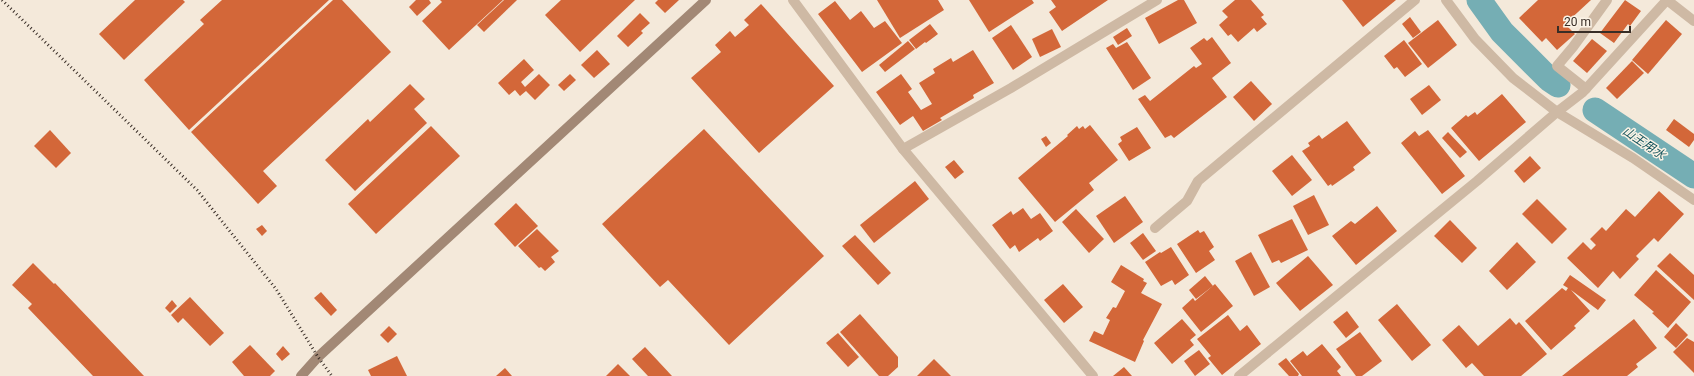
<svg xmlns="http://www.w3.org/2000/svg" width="1694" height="376" font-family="Roboto,'Noto Sans JP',sans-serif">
  <rect width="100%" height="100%" fill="#f4e9da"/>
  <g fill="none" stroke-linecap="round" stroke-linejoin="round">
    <g stroke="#75aeb4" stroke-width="25">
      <polyline points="1479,0 1502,32 1549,79 1558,85"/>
      <polyline points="1595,110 1694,176"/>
    </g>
  </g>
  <g fill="#d36739">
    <polygon points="135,0 183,0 185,2 124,60 99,34"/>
    <polygon points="222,0 329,0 189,130 144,80 204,24 200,20"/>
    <polygon points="333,0 342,0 391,52 263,171 277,186 258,204 191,132"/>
    <polygon points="416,0 429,0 431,3 417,16 409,7"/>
    <polygon points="440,0 503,0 449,50 422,21 442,2"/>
    <polygon points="504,0 517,0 484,32 477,25"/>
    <polygon points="561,0 635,0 580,52 545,15"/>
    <polygon points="658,0 679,0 665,13 655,3"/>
    <polygon points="877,0 938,0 944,10 900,38"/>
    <polygon points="969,0 1032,0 1034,3 989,32"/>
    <polygon points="1051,0 1108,0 1062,31 1049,12 1056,7"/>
    <polygon points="1178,0 1184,0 1197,23 1159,44 1145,18"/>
    <polygon points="1235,0 1251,0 1264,15 1261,17 1267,24 1257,32 1254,28 1238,42 1231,34 1228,36 1219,25 1228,17 1222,11"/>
    <polygon points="1342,0 1396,0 1363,27"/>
    <polygon points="1538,0 1591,0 1565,24 1575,34 1557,50 1546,38 1542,42 1519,18"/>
    <polygon points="1625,0 1641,11 1630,26 1628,24 1614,43 1600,33"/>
    <polygon points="835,1 850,20 861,11 874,28 885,21 902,43 862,72 818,14"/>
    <polygon points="761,4 834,86 759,153 691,78 721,52 715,45 730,31 735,37 749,25 744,20"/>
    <polygon points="640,13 650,23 641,31 643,33 628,47 617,36"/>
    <polygon points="1410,17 1421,32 1413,38 1402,24"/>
    <polygon points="1438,20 1457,45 1428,68 1408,43"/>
    <polygon points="1666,20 1682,34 1648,74 1632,60"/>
    <polygon points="930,24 938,34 926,43 925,42 916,49 909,40"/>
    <polygon points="1011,25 1032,57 1013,70 992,38"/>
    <polygon points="1127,28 1132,36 1118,45 1113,37"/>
    <polygon points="1052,29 1061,47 1040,57 1032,39"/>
    <polygon points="1212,37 1231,63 1212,78 1227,97 1174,138 1171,135 1165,138 1138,99 1145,95 1150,101 1194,66 1196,68 1202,64 1190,48 1204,38 1207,41"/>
    <polygon points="1592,39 1607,51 1587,73 1573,61"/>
    <polygon points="1404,40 1422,64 1405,77 1397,67 1394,69 1384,56"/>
    <polygon points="908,41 915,49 885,72 879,65"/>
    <polygon points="1127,42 1151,78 1133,90 1106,48 1113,44 1116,48"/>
    <polygon points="597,50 610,64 594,78 581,65"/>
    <polygon points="973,50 994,83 973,95 974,98 940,118 942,120 923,131 913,116 900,125 876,92 901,74 912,89 908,92 921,110 932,104 919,83 935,73 933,69 951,58 953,62"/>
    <polygon points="524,59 534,70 521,82 525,87 539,74 550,85 535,100 526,91 520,96 515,90 509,95 498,83"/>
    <polygon points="1632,61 1644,73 1617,99 1606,88"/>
    <polygon points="570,74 576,80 564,91 558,85"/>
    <polygon points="1251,81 1272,104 1254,121 1233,97"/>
    <polygon points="410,84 425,99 414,109 427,123 355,191 325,160 368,119 370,122"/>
    <polygon points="1429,85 1441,100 1422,115 1410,99"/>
    <polygon points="1502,94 1526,122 1479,161 1451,128 1466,115 1468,117 1475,112 1477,115"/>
    <polygon points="1674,119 1694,134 1694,140 1689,147 1666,130"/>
    <polygon points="1347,121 1371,153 1353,167 1355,170 1332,186 1331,184 1328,186 1302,151 1310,146 1308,143 1319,135 1322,139"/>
    <polygon points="1090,125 1118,160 1089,183 1094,190 1055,222 1018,178 1068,136 1067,135 1077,126 1079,129 1083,126 1085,129"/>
    <polygon points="431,126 460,156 376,234 348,204"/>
    <polygon points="1137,127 1151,148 1129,161 1118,144 1122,141 1120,137"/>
    <polygon points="704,129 824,256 729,345 668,280 660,287 602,224"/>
    <polygon points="50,130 71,153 56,168 34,146"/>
    <polygon points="1428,130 1465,176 1442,194 1401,143 1415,131 1419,136"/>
    <polygon points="1448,132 1467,152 1460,158 1442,138"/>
    <polygon points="1046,136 1051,143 1046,147 1041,139"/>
    <polygon points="1292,155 1312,180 1292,196 1272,171"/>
    <polygon points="1530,156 1541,168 1524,183 1514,171"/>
    <polygon points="954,160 964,172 955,179 945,167"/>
    <polygon points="915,181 929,199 874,243 860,225"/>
    <polygon points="1659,191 1684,214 1658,242 1654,238 1636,256 1639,259 1620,279 1613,271 1598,288 1567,258 1583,242 1591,250 1596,245 1590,239 1602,227 1606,231 1626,209 1635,217"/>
    <polygon points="1314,195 1329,225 1308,235 1293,206"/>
    <polygon points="1125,196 1143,222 1114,243 1096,216"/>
    <polygon points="1537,199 1567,229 1552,244 1522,214"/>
    <polygon points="516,203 538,226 515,247 494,224"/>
    <polygon points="1377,206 1397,231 1356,265 1332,236 1351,221 1355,224"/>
    <polygon points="1023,208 1031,219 1040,213 1053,231 1040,241 1038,238 1019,252 1015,245 1010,249 992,225 1011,211 1013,215"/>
    <polygon points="1076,209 1104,239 1089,253 1062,222"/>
    <polygon points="1292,219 1308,250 1281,263 1279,260 1272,263 1258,235"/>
    <polygon points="1450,220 1477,248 1462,263 1434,236"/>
    <polygon points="262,225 267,231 262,236 256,229"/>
    <polygon points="537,229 559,251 551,257 555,262 545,271 541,267 539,268 518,246"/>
    <polygon points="1198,230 1200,233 1204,231 1214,247 1209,251 1215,260 1196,273 1177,244"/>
    <polygon points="1143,233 1156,251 1143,260 1130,243"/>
    <polygon points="855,235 891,273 878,285 842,246"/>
    <polygon points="1517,242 1536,262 1507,290 1489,271"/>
    <polygon points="1171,247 1189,275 1175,285 1172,280 1161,286 1145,262 1160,252 1161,253"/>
    <polygon points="1251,252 1270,287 1254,296 1235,261"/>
    <polygon points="1670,253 1694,275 1694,300 1657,266"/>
    <polygon points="1308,256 1333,285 1300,311 1276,283"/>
    <polygon points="33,263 54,284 55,283 144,376 93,376 28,308 32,304 12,285"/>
    <polygon points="1121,265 1144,279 1143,281 1147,283 1141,293 1162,304 1143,340 1144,341 1135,362 1089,341 1094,331 1103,335 1110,320 1106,318 1113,307 1116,308 1125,291 1111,282"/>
    <polygon points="1656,270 1691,302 1668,328 1652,313 1654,312 1634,295"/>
    <polygon points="1570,275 1606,300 1598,310 1571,290 1590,311 1574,326 1576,328 1551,350 1525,321 1562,288 1566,291 1568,288 1563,285"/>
    <polygon points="1205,276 1213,286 1196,299 1189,290"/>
    <polygon points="1063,284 1083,307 1064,323 1044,300"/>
    <polygon points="1215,284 1233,306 1201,332 1182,308 1193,298 1195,301"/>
    <polygon points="321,292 337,310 331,316 314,298"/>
    <polygon points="190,297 224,333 210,346 183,318 178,323 171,315"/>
    <polygon points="172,300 177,306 170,313 165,308"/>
    <polygon points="1397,304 1431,345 1412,361 1378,320"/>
    <polygon points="1347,311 1359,327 1346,338 1333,322"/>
    <polygon points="860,314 898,357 898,367 888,376 879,376 840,332"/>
    <polygon points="1228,315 1240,331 1247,325 1261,344 1222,375 1208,358 1211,356 1197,339"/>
    <polygon points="1510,318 1516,325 1519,322 1547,354 1521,376 1484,376 1472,363 1466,368 1442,340 1459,325 1478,346"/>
    <polygon points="1182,319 1196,335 1190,340 1194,345 1172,364 1154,343"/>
    <polygon points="1634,319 1657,348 1636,364 1638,367 1627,376 1562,376"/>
    <polygon points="1676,323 1688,335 1676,348 1664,337"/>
    <polygon points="389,326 397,334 388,343 380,335"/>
    <polygon points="1360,332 1382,361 1362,376 1356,376 1336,349"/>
    <polygon points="838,333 859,357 848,367 826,343"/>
    <polygon points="1687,338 1694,342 1694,373 1673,352"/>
    <polygon points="1322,344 1341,367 1337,371 1341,376 1302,376 1290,361 1303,351 1307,356"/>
    <polygon points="250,345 275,371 270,376 244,376 232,362"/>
    <polygon points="283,346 290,354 282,361 276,354"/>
    <polygon points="645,347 672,376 648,376 632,359"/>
    <polygon points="1199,350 1210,364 1195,376 1184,361"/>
    <polygon points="397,356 407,376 371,376 368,370"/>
    <polygon points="1286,358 1299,374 1298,376 1289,376 1278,364"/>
    <polygon points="934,359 951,376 917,376"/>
    <polygon points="618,364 630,376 606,376"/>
    <polygon points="1124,367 1132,376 1113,376"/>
    <polygon points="505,368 512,376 496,376"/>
  </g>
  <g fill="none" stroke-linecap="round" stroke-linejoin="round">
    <g stroke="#ceb9a4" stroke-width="10">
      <polyline points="793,0 903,149 1093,376"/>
      <polyline points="1446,0 1475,39 1513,78 1557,112 1633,158 1694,200"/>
      <polyline points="1667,0 1694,21"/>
      <polyline points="1586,89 1557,66 1573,47 1607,0"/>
      <polyline points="903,149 1011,88 1157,0"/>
      <polyline points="1155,228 1187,201 1198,181 1415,0"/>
      <polyline points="1239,376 1477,181 1557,112 1583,92 1667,0"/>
    </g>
    <polyline stroke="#a28875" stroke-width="10" points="301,376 318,357 706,0"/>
    <polyline stroke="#382d26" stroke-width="3" stroke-dasharray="1 3" stroke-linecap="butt" points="2,0 197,190 276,289 318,357 332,376"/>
  </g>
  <g text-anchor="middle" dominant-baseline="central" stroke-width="3" stroke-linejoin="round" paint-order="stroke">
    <g font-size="12" font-style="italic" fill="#17565e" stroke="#fbf3e6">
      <text transform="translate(1644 143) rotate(34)">山王用水</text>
    </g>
  </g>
  <path d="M1558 26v6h72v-6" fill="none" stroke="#382d26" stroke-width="2"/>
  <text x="1564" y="26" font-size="12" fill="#382d26" stroke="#fbf3e6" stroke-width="3" paint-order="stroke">20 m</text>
</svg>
